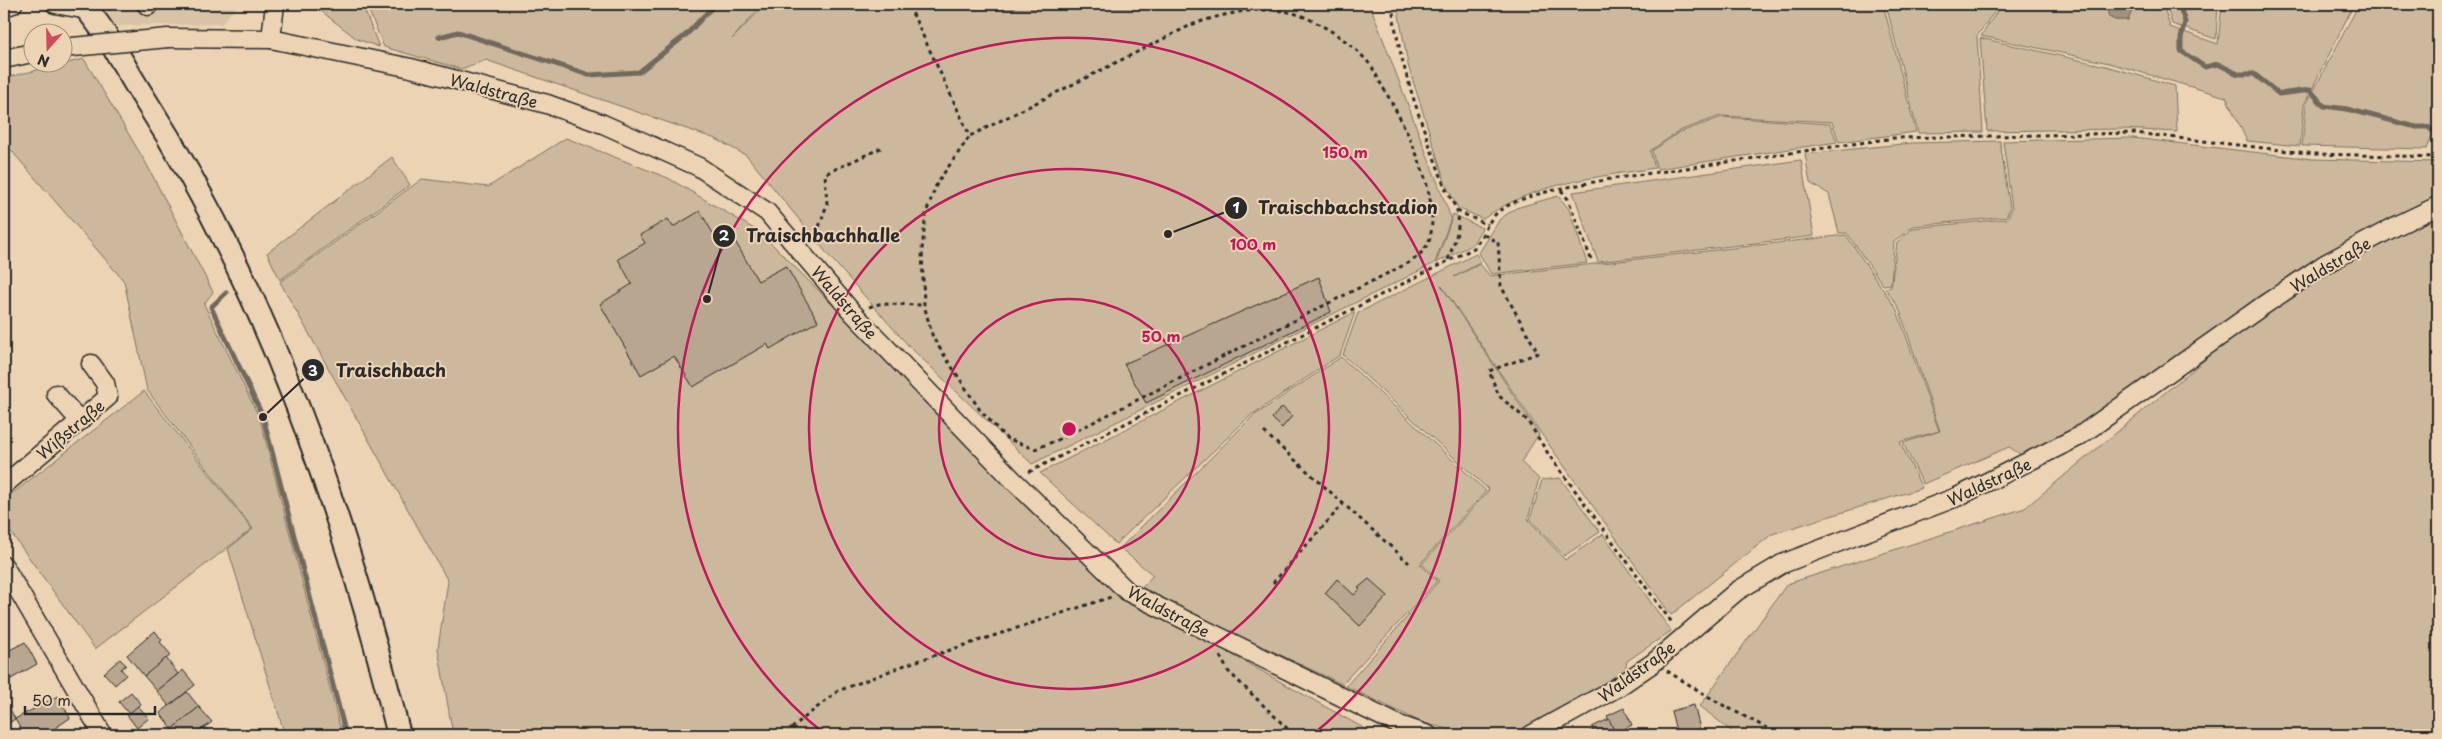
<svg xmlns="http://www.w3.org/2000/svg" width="2442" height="739" font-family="'Playpen Sans',sans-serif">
  <rect width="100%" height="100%" fill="#ebd3b3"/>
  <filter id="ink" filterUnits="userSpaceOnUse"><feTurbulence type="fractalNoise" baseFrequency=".02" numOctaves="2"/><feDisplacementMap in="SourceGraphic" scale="10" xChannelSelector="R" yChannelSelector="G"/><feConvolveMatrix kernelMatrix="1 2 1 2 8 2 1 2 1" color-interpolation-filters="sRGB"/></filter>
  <g filter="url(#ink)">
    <polygon fill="#d8c3a6" points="96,4 239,4 221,24 112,26"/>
    <g fill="#ccb89d" stroke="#7c7264">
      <polygon points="312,4 362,4 379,47 357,39"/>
      <polygon points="366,4 763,4 732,39 766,4 890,4 971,9 1370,5 1451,218 1435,263 1032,464 907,344 830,257 747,156 716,139 486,60 461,69 384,47"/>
      <path d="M1397,4H1883L1916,132L1839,142L1832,122L1720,116L1679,131L1650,151L1655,168C1597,177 1532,183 1483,219L1458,208L1446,185L1408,65Z"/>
      <polygon points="1886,4 2000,4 1977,36 1983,132 1918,133"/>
      <polygon points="2002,4 2106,4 2109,17 2115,20 2128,20 2132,11 2132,4 2163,4 2170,27 2218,44 2222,4 2354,4 2304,105 2300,146 2247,141 2226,97 2109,63 1981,36"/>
      <polygon points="2166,4 2218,4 2216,39 2172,24"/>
      <polygon points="2359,4 2438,4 2438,120 2427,149 2302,146 2306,105"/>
      <polygon points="1980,38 2106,66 2175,86 2177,132 2123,129 1987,131"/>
      <polygon points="84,59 147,165 213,292 204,304 260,419 342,735 285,735 228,549 253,529 147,390 124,281 4,142 4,78"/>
      <polygon points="1722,117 1830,124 1837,142 1657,169 1652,151 1678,133"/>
      <polygon points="566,138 668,178 761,233 1118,591 1376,735 453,735 438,648 448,581 280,282 422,179 488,187"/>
      <polygon points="2133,138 2312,159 2438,162 2438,199 2377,229 2260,295 2149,379 2078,426 2023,456 2009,447 1923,484 1903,443 1940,431 1899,308 1885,288 1891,287 1897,243 1913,228 2007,219 2012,208 2003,141"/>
      <polygon points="2000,141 2010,208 2006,217 1913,226 1894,242 1891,284 1883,285 1847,233 1839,233 1829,194 1810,183 1805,154 1912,143"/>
      <polygon points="392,157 410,185 280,280 267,253"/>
      <polygon points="1801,160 1814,236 1598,262 1573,192"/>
      <polygon points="1558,196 1569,209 1587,263 1491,274 1479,253 1500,219 1516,208"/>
      <polygon points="1453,214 1482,228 1472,245 1436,263"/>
      <polygon points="2438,215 2438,735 1736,735 1700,706 1787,584 2025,508 2264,311 2404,230"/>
      <polygon points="1846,235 1897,310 1939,431 1900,442 1922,488 1772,534 1671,615 1542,435 1441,285 1539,434 1521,462 1539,479 1528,519 1565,560 1603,534 1671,631 1627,661 1625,671 1520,732 1485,735 1472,735 1423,723 1346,686 1439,581 1422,564 1489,490 1343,355 1358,313 1476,254 1481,262 1454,277 1480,264 1490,276"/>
      <polygon points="1355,312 1340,355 1250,416 1116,544 1040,473"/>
      <polygon points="1341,357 1486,491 1420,564 1437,581 1342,684 1141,589 1153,575 1120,548 1252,417"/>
      <polygon points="144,391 252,529 95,649 4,523 4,500"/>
      <polygon points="1560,478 1600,532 1564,556 1530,519 1542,480"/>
    </g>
    <polygon fill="#a1937f" stroke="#72695d" points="2106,4 2132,4 2132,11 2128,20 2115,20 2109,17"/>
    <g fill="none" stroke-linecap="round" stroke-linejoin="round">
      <g stroke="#72695d" stroke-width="5">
        <polyline points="2179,4 2185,22 2181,38 2181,51 2205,67 2218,64 2238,74 2254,74 2279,94 2310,90 2324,106 2347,109 2416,127 2428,127 2438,135"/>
        <polyline points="439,37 458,32 589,75 639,72 687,34 715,4"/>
        <polyline points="226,293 211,307 263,417 346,735"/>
      </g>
    </g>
    <g fill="#b9a690" stroke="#2b2b2b">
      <polygon points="700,211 714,235 727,227 758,281 786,266 818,321 770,349 767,344 693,387 674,356 641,375 600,304 632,284 618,259 645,243 640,235 668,219 673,227"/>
      <polygon points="1319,277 1331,312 1146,403 1124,364"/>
      <polygon points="1282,407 1292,416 1282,428 1272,418"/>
      <polygon points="1337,579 1354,595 1360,589 1358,588 1369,579 1388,596 1360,626 1325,593"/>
      <polygon points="155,631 162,640 160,642 171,655 144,676 127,655"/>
      <polygon points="25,642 37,664 4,683 4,653"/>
      <polygon points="166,658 178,674 157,691 144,676"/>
      <polygon points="120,659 126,665 121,669 126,675 115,685 104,673"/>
      <polygon points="183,670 195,685 169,706 157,691"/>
      <polygon points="131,692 141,704 129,714 119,702"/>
      <polygon points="187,692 199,707 172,729 160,713"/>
      <polygon points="58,696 70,718 48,733 40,735 24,735 15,719"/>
      <polygon points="1694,705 1701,733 1699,735 1677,735 1671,711"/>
      <polygon points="138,706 149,718 137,728 127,715"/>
      <polygon points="9,707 15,719 4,726 4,710"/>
      <polygon points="199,707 212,722 195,735 178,735 172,729"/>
      <polygon points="1624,708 1632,725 1615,733 1607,716"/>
      <polygon points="1609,719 1616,735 1596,735 1592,727"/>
      <polygon points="205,727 212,735 195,735"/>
      <polygon points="148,728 154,734 139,735"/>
      <polygon points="1594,730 1596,735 1582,735"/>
    </g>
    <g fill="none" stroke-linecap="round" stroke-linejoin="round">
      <g stroke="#2b2b2b" stroke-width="21">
        <g id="minor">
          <polyline points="55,4 88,10"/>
          <polyline points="146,4 148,6"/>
          <polyline points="4,7 13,4"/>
          <polyline points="168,38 271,39 411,68 547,104 603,124 699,167 767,212 852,312 1013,480 1128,592 1399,725 1428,735"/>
          <polyline points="271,39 275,4"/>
          <polyline points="4,59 32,53"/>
          <polyline points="56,394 80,421"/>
          <polyline points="4,485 108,397 105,383 91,364"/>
          <polyline points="4,566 103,735"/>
          <polyline points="1531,735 1618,687 1653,663 1737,591 1782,564 1957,497 2078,437 2261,307 2325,264 2396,226 2438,206"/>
        </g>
      </g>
      <g stroke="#2b2b2b" stroke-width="26">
        <path id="major" d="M82,4C107,31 124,67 144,98C268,292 344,513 399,735"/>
      </g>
      <g stroke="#2b2b2b" stroke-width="3" stroke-dasharray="4 4" stroke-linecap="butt">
        <path d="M1392,4C1399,67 1423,127 1445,187C1448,195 1454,203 1457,211C1462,227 1452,248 1447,263"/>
        <path d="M909,6L970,136L1191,25C1224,13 1268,3 1302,16C1326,26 1350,42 1367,61C1373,67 1377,77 1381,84C1404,123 1438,187 1431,233C1430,245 1420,256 1410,262L1062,438L1035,449L1006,438L980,410L933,338L924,305L922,250L926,213L937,183L970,136"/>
        <polyline points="1561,190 1568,199 1591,259"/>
        <polyline points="1457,211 1488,225"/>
        <polyline points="1484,235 1498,242 1501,286 1538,353 1489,371 1499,396 1527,420 1549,455 1673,624"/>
        <polyline points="814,242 827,204 825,174 883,147"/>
        <polyline points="869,307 879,304 924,305"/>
        <polyline points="1264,432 1409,563"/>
        <path d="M1029,472L1474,248C1483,237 1487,221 1498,212C1521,193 1581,185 1610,179L1894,138L2135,133L2315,154L2438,157"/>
        <polyline points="1273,583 1343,504"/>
        <polyline points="1220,656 1228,671 1294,735"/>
        <polyline points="1667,671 1719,703 1780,735"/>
        <polyline points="787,735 795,725 838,691 908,664 1111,597"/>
      </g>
      <use href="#minor" stroke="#ebd3b3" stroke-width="18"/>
      <use href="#major" stroke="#ebd3b3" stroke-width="22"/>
      <g stroke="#2b2b2b" stroke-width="21" stroke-linecap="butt">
        <polyline id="minor-bridge" points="62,48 168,38"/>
      </g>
      <use href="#minor-bridge" stroke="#ebd3b3" stroke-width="18"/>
    </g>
  </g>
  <g fill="none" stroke="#c2185b" stroke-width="2.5">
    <circle cx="1069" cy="429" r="130"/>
    <circle cx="1069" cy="429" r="260"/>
    <path d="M826 735A391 391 0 1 1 1312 735"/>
  </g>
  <g text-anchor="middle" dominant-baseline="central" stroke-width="4" stroke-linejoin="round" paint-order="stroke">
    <g font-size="16" fill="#2b2b2b" stroke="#ebd3b3">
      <text transform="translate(494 90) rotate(15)">Waldstraße</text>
      <text transform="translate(2330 264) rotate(-31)">Waldstraße</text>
      <text transform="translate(845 302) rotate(49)">Waldstraße</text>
      <text transform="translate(70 429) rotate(-40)">Wißstraße</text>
      <text transform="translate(1989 481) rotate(-25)">Waldstraße</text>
      <text transform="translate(1169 611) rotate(28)">Waldstraße</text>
      <text transform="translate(1636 671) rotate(-36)">Waldstraße</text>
    </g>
  </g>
  <circle cx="1069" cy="429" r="8" fill="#c2185b" stroke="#ebd3b3" stroke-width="2.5"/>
  <g font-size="15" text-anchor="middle" font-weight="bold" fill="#c2185b" stroke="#ebd3b3" stroke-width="4" stroke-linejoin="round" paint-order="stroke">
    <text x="1345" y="158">150 m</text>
    <text x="1253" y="250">100 m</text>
    <text x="1161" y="342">50 m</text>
  </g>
  <path fill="none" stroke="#2b2b2b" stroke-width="2" d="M1168 234L1236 208M707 299L724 236M263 417L313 370"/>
  <g fill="#2b2b2b" stroke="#ebd3b3" stroke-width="2">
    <circle cx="1168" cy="234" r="5"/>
    <circle cx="707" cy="299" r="5"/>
    <circle cx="263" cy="417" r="5"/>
    <circle cx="1236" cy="208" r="12"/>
    <circle cx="724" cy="236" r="12"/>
    <circle cx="313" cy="370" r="12"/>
  </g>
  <g font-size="15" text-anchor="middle" font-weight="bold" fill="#fff">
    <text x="1236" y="213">1</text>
    <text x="724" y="241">2</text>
    <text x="313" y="376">3</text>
  </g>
  <g font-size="18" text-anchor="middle" font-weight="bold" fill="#2b2b2b" stroke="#ebd3b3" stroke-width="4" stroke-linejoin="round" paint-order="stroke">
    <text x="1348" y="214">Traischbachstadion</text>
    <text x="823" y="242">Traischbachhalle</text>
    <text x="391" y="377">Traischbach</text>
  </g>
  <rect width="2442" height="739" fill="none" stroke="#ebd3b3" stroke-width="20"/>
  <rect x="10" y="10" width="2422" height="719" fill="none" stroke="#2b2b2b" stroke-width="2" filter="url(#ink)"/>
  <g transform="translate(48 48) rotate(200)"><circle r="24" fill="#ebd3b3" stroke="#9e907d"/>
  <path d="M0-4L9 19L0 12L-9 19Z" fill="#d1495b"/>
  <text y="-8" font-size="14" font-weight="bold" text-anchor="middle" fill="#2b2b2b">N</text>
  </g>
  <path d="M25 706v8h130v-8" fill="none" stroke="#2b2b2b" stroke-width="2.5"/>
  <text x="32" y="706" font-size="15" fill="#2b2b2b" stroke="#ebd3b3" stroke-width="4" paint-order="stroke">50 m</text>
</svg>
